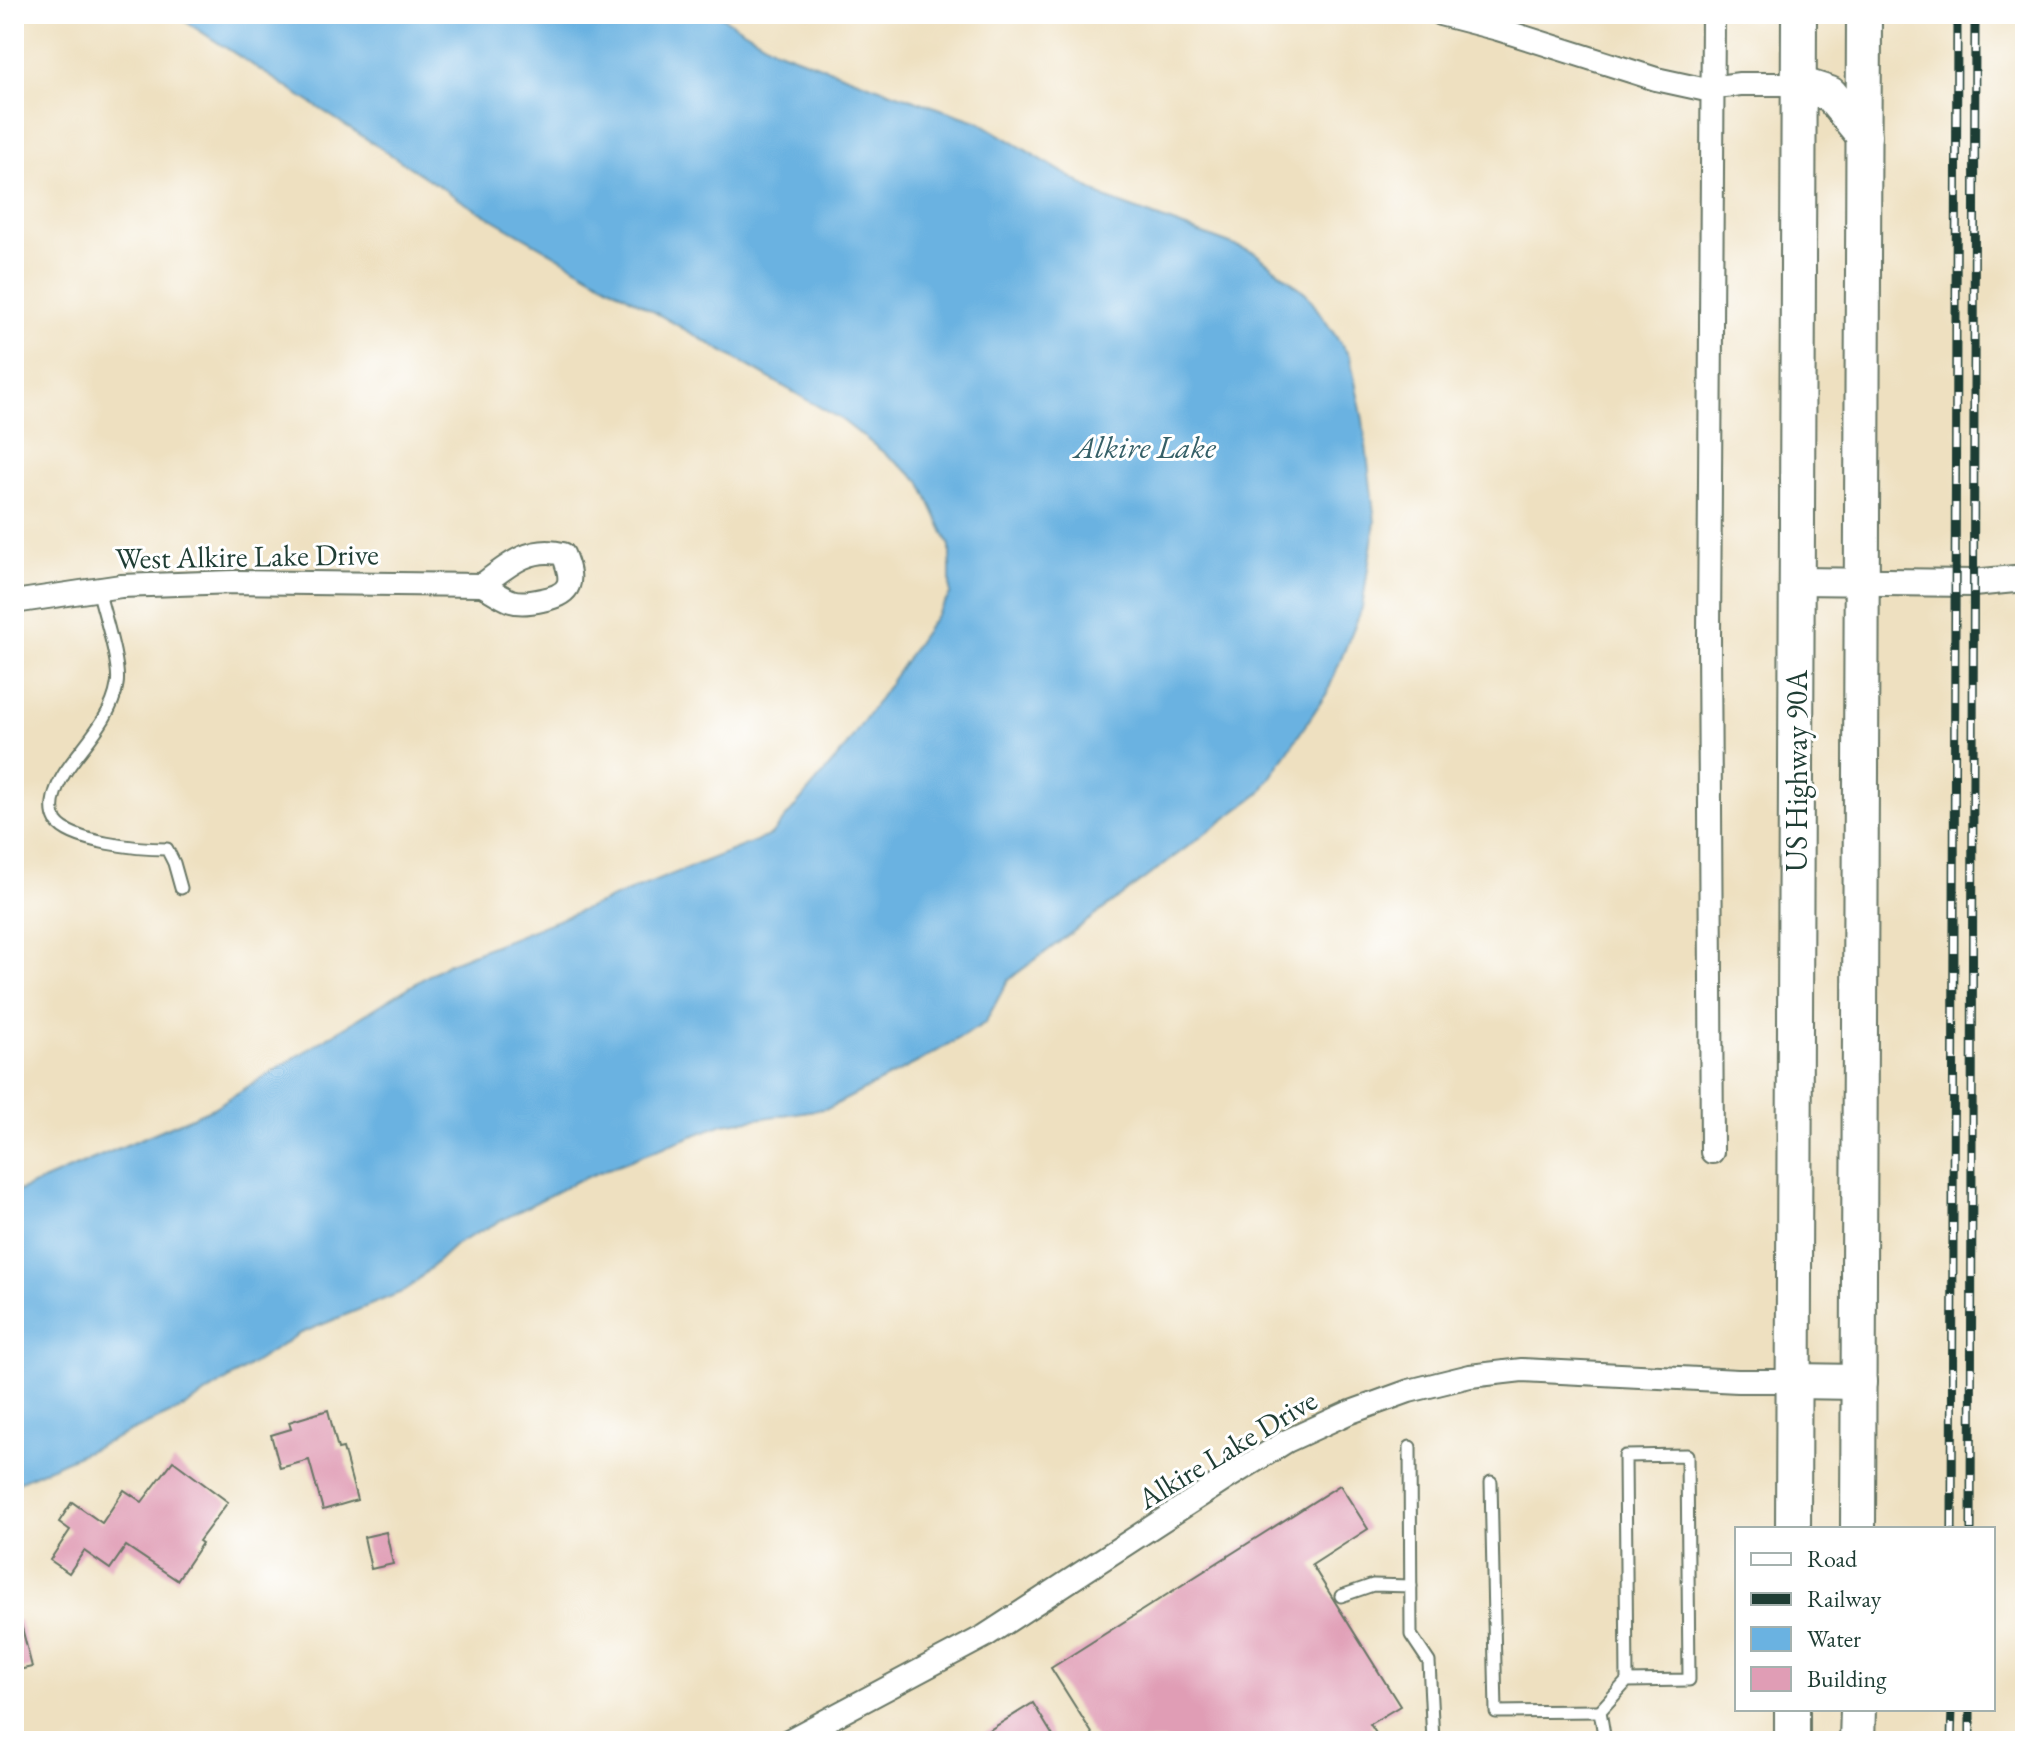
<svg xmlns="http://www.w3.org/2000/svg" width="2039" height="1755" font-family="'EB Garamond',serif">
  <rect width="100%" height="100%" fill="#fff"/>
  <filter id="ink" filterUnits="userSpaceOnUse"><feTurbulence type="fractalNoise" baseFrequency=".0125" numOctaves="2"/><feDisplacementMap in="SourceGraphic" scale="16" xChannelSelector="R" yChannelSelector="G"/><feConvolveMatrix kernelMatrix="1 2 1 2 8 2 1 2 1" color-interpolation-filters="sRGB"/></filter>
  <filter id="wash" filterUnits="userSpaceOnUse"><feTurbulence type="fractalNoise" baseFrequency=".006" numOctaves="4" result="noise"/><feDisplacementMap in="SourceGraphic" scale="32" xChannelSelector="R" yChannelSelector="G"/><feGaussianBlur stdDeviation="1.8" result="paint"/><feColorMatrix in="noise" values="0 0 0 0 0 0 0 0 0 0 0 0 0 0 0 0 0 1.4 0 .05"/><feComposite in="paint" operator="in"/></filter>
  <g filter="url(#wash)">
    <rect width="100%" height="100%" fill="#eee0c0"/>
    <polygon fill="#6ab2e1" stroke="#44788a" stroke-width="2" points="174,14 717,14 775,49 874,86 979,122 1107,199 1255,253 1306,293 1350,357 1363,420 1375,522 1362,608 1327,693 1260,793 1008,980 985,1023 920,1061 829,1108 723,1124 577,1181 456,1244 407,1290 299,1334 185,1407 14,1484 14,1193 213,1108 447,964 771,835 843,751 950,595 950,546 920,481 842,420 465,203"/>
    <g id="blocks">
      <g fill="#e09db5">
        <polygon points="328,1410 338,1449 343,1448 357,1500 323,1510 309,1460 280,1468 271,1435 291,1429 289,1422"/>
        <polygon points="173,1461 228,1502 199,1541 202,1543 177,1580 126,1546 110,1569 84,1551 69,1573 50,1560 70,1530 59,1522 72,1502 102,1523 124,1490 142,1502"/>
        <polygon points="1340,1485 1368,1529 1312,1565 1400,1706 1370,1724 1381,1741 1361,1741 1356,1733 1343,1741 1097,1741 1051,1668"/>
        <polygon points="386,1532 393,1564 371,1569 364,1537"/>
        <polygon points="20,1620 32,1667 14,1671 14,1621"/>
        <polygon points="1033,1703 1056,1741 972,1741"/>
      </g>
    </g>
  </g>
  <g filter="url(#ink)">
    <use href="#blocks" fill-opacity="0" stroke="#677665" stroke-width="2"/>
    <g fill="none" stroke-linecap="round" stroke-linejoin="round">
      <g stroke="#677665" stroke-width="15">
        <g id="service">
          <path d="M98,589C103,611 121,665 117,685C112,719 81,747 64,774C56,787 48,807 56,821C71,843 141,849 167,849L174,863L181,888"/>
          <polyline points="1410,1447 1411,1635 1429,1662 1433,1741"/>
          <polyline points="1491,1482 1496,1712 1600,1711"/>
          <polyline points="1341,1596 1373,1585 1411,1586"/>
          <polyline points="1605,1741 1600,1711 1627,1681 1625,1456 1687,1455 1689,1680 1627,1681"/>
        </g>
      </g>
      <g stroke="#677665" stroke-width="26">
        <g id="minor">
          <polyline points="1440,14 1498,29 1656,79 1702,89 1740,84 1799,84"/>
          <path d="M14,602L121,586L234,582L482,585C491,590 501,597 511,601C520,604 533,602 542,600C573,594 574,581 563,554C530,545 507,566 482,585"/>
          <polyline points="1712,1152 1709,637 1713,14"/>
          <polyline points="788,1741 985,1636 1224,1480 1287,1441 1348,1413 1409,1391 1470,1376 1522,1370 1738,1381 1793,1381"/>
        </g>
      </g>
      <g stroke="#677665" stroke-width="30">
        <polyline id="tertiary" points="1796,581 1973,583 2025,578"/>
      </g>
      <g stroke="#677665" stroke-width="38">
        <g id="primary">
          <polyline points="1799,84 1830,94 1864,136"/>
          <polyline points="1793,1381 1859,1382"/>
          <polyline points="1793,1529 1799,14"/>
          <polyline points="1858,1529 1864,14"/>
          <polyline points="1792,1741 1792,1709"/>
          <polyline points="1857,1741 1858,1709"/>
        </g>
      </g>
      <use href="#service" stroke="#fff" stroke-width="11"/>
      <use href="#minor" stroke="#fff" stroke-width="22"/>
      <use href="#tertiary" stroke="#fff" stroke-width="26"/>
      <use href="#primary" stroke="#fff" stroke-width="34"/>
      <g stroke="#1f3d34" stroke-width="9">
        <g id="rail">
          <polyline points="1952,1529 1957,14"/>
          <polyline points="1971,1529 1975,14"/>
          <polyline points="1951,1741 1952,1709"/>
          <polyline points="1970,1741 1970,1709"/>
        </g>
      </g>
      <use href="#rail" stroke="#fff" stroke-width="6" stroke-dasharray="18" stroke-linecap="butt"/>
    </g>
  </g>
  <g text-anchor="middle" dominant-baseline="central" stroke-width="6" stroke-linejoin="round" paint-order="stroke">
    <g font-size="30" fill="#1f3d34" stroke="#fff">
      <text transform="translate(247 556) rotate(-1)">West Alkire Lake Drive</text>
      <text transform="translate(1796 771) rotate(-90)">US Highway 90A</text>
      <text transform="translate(1227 1449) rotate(-31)">Alkire Lake Drive</text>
    </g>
    <g font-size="32" font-style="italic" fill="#366068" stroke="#fff">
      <text x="1145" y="447">Alkire Lake</text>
    </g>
  </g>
  <rect width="2039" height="1755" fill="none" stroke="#fff" stroke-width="48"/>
  <rect x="1735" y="1527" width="260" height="184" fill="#ffffff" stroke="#a5b1ae" stroke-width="2"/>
  <rect x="1751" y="1553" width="40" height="12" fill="#ffffff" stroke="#a5b1ae" stroke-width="2"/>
  <text x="1807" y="1567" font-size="24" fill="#1f3d34">Road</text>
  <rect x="1751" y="1593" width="40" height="12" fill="#1f3d34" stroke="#a5b1ae" stroke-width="2"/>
  <text x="1807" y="1607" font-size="24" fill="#1f3d34">Railway</text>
  <rect x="1751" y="1627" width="40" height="24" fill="#6ab2e1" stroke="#a5b1ae" stroke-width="2"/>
  <text x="1807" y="1647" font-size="24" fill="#1f3d34">Water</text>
  <rect x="1751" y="1667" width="40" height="24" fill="#e09db5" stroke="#a5b1ae" stroke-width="2"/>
  <text x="1807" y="1687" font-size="24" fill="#1f3d34">Building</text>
</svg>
